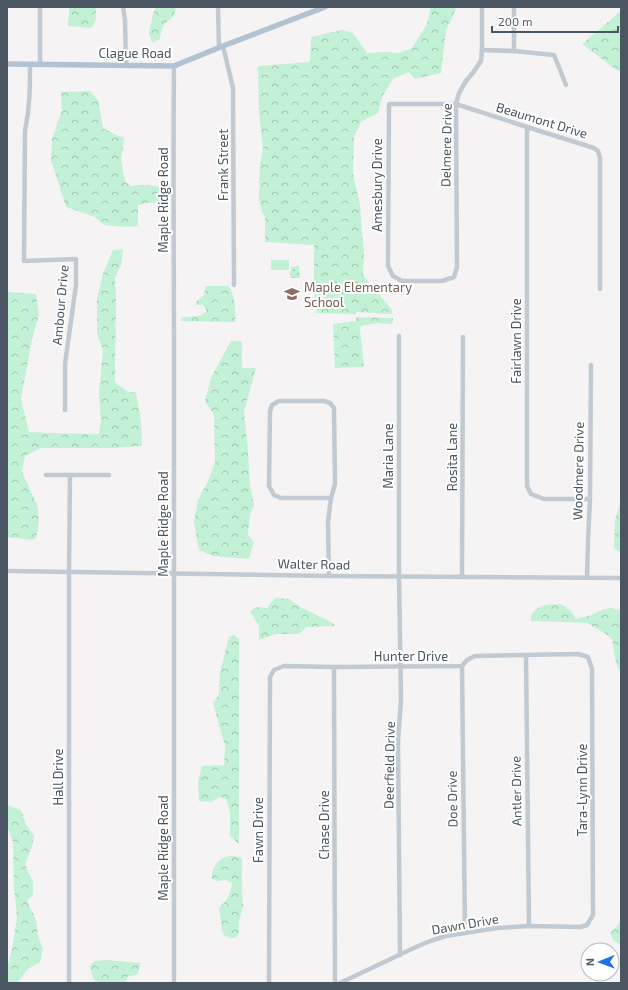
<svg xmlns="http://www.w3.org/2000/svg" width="628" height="990" font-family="'Exo 2',sans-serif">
  <defs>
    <pattern id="forest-crowns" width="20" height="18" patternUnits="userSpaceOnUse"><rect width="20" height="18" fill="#c3f1d5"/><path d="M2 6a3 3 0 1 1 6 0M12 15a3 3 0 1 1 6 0" fill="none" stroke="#a0c6b0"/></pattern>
    <pattern id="park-dots" width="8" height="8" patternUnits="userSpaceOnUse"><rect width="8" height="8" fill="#c3f1d5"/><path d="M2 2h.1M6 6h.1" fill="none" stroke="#a0c6b0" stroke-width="1.8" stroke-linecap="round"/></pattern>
  </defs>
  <rect width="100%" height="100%" fill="#f5f3f3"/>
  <g fill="url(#forest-crowns)">
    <path d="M69,7H96C96,15 97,22 91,28L68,26Z"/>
    <path d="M156,7H176L174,16C163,24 162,26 160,39L152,43L149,33L153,14Z"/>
    <polygon points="431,7 457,7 446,30 441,73 415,79 409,72 393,79 383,95 378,113 361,122 354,137 353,173 360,205 362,234 364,254 363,275 392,310 392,314 356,312 356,314 316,313 314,285 314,245 265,242 265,217 262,212 259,199 260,165 263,148 259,114 258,66 310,62 311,37 342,30 353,33 367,53 386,52 399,53 412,48 427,24"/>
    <polygon points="621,11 621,71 618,71 582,44"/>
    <path d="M90,91L98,100L103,128L116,135L124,138L121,161L125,182L131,186C144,184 154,185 167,189V202L147,203L138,205V226L125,227L104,225L95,217L66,207L51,160L52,139L62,110L61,92Z"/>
    <polygon points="123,249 121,265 115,278 116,299 115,382 128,392 136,392 141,422 142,446 112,448 41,448 25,456 22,472 38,507 39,523 36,538 32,540 7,537 7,434 8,427 7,421 7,292 36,294 39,315 32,339 21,399 29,432 51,433 99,434 101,420 99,393 103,350 97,334 97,299 103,274 113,250"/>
    <path d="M206,286H229C235,297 236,309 235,322L181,321L182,317L200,316L207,311L203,305H196V302L204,295Z"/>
    <polygon points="356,317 393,318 392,324 378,323 361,326 360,329 364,367 335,368 333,324 356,321"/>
    <polygon points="231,341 242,341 242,368 256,368 244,412 248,451 250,485 254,506 250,515 248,535 254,542 249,559 213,556 199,550 194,522 198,500 207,483 215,463 214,415 205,401 211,378"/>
    <polygon points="621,500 621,552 620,552 614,548 615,520"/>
    <polygon points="275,598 289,599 300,607 333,623 335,626 305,627 305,629 299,634 276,634 259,640 259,626 250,612 256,607 267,608"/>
    <path d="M561,604L570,610L576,619L592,615L602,610L610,608L620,610L621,672L619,670L616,662L612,639L606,634L587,623L531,621V615C541,603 546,605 561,604Z"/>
    <polygon points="234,635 239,639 239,844 230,836 230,812 226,799 220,797 211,802 199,801 198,782 202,766 224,765 225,746 213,703 219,695 220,672 229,637"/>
    <polygon points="7,805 21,810 26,825 34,835 32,846 25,865 33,882 33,894 27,901 36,920 38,936 43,949 40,962 28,969 17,983 7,983 7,968 12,950 17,917 14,888 13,842 7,826"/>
    <path d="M229,856H235L242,858V887L243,906L239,922V933L236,938C222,939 222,932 221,921C221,917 219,912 219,908C228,900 230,895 232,883L226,880L217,881L212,879C211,871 216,862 223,858C225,857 227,857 229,856Z"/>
    <polygon points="621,921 621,945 613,940 610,933 617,926"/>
    <polygon points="108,960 140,963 138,974 127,977 126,983 98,983 93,978 90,967 94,961"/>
  </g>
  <polygon fill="url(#park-dots)" points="299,266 300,278 290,278 291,267"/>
  <rect fill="#c3f1d5" x="271" y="260" width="18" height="10"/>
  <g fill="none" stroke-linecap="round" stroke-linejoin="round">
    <g stroke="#c1cad2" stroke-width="4.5">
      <polyline points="40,7 40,64"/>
      <polyline points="123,7 125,20 126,65"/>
      <polyline points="218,7 219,48"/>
      <polyline points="482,7 482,50 481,61 475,70 466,81 459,93 456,104 457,267 454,277 442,281 402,281 393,276 388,266 389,104 456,104 527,127 594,148 598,151 600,158 600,289"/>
      <polyline points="223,46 233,88 234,285"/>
      <polyline points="482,50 514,51 554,55 566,85"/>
      <polyline points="514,51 514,7"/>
      <path d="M30,64C30,88 30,107 25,131L24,261L76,259V285L65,364V410"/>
      <polyline points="527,127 527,486 531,494 544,499 590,499"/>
      <polyline points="399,336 399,576 401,701 398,740 400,955"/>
      <polyline points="46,475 109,475"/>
      <polyline points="7,571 329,576 621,578"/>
      <polyline points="329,576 328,522 331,498 335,484 334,408 330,403 324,401 279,401 272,405 270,411 269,486 274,495 281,498 331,498"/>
      <polyline points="462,577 463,337"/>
      <polyline points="587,578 588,541 590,499 591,365"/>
      <polyline points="526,655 529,926"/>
      <polyline points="462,666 465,932"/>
      <polyline points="334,667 335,983"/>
      <polyline points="69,983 69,572 70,475"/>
      <path d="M174,983C174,776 174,568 174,361C174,262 173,164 174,66"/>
      <polyline points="269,983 270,677 274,670 284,666 334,667 462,666 467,660 475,656 578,654 588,657 592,669 593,915 587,925 580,927 529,926 497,928 446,936 433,940 418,946 340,983"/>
    </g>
    <polyline stroke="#b3c2d1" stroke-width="5.5" points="7,64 174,66 223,46 325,7"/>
  </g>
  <defs>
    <g id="school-bare" transform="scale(1.2)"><path d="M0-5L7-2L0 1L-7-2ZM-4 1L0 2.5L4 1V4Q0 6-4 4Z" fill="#8d6e63" stroke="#fff" stroke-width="2.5" paint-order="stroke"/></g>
  </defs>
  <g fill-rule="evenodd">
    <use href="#school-bare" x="292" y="294"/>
  </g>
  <g text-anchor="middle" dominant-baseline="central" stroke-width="4" stroke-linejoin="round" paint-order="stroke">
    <g font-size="13" fill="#4a5661" stroke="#fff">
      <text x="135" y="53">Clague Road</text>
      <text transform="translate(542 120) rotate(17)">Beaumont Drive</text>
      <text transform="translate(446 145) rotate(-89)">Delmere Drive</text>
      <text transform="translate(223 165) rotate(-90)">Frank Street</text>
      <text transform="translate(377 185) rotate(-90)">Amesbury Drive</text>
      <text transform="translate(163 200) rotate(-90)">Maple Ridge Road</text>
      <text transform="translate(60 305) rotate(-85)">Ambour Drive</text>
      <text transform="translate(516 341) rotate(-90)">Fairlawn Drive</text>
      <text transform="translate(388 456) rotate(-90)">Maria Lane</text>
      <text transform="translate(452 457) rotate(-90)">Rosita Lane</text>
      <text transform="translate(578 471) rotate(-89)">Woodmere Drive</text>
      <text transform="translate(163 524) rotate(-90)">Maple Ridge Road</text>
      <text transform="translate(314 564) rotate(1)">Walter Road</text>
      <text x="411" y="656">Hunter Drive</text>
      <text transform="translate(389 765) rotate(-89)">Deerfield Drive</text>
      <text transform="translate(58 777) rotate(-90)">Hall Drive</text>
      <text transform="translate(582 790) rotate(-90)">Tara-Lynn Drive</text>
      <text transform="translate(516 791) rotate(-91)">Antler Drive</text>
      <text transform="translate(452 799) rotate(-91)">Doe Drive</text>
      <text transform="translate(324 825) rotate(-90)">Chase Drive</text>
      <text transform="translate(258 830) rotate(-90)">Fawn Drive</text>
      <text transform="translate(163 848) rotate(-90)">Maple Ridge Road</text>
      <text transform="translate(465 924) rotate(-10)">Dawn Drive</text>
    </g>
    <g font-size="13" fill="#785e54" stroke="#fff" text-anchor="start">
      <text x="304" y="287">Maple Elementary<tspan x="304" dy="15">School</tspan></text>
    </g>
  </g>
  <rect width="628" height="990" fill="none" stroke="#4a5661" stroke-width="16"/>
  <g transform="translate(600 962) rotate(269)"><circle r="19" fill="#ffffff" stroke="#b7bbc0"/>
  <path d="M0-3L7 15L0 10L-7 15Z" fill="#1a73e8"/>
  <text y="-6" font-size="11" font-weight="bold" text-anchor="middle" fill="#4a5661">N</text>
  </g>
  <path d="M492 26v6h126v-6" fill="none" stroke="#4a5661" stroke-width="2"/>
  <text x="498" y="26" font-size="12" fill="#4a5661" stroke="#ffffff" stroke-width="3" paint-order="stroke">200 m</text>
</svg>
